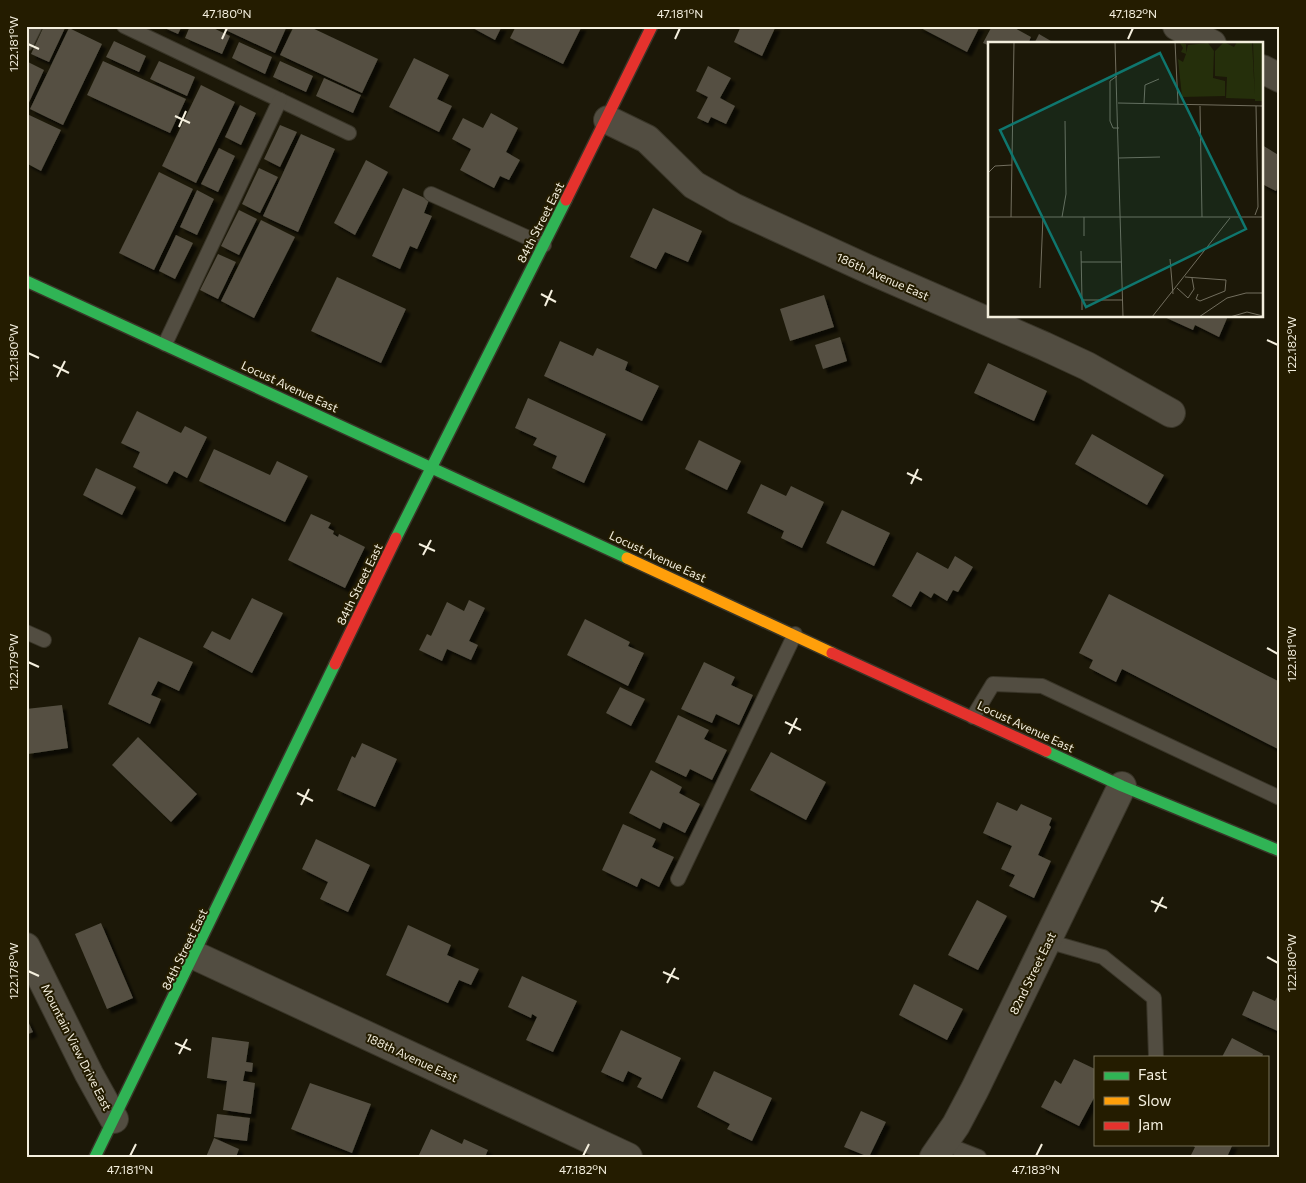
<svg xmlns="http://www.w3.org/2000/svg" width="1306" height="1183" font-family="Commissioner,sans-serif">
  <defs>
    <filter id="shadow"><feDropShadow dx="4.5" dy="4.5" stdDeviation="1" flood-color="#0009"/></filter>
  </defs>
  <rect width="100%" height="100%" fill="#1c1808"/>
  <g fill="#545042" filter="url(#shadow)">
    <polygon points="44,26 66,26 49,62 31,54"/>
    <polygon points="160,26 182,26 178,34"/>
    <polygon points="190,26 209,26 230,36 222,54 185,38"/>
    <polygon points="217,26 287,26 275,53"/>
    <polygon points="294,26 308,26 378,59 362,93 280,55"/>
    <polygon points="469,26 502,26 495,40"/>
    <polygon points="516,26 582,26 563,64 510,38"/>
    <polygon points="741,26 776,26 762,56 734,42"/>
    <polygon points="917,26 980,26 967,52"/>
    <polygon points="992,26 1011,26 1031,37 1028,44 990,44 990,46 983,43"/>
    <polygon points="69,28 102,44 63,125 30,109"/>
    <polygon points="1039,34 1056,44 1034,44"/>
    <polygon points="114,41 146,56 139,72 106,57"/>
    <polygon points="239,42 272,57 265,74 232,58"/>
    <polygon points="414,58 449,75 437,99 452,106 439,132 389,107"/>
    <polygon points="26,61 44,70 26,109"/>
    <polygon points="103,61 186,99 170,133 87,95"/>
    <polygon points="159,61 195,77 187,96 150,79"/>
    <polygon points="280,61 313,76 306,92 273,77"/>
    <polygon points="708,66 731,78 720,98 735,106 726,124 711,117 708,123 697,118 708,97 696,91"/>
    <polygon points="324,78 361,95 353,113 316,96"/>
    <polygon points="201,85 235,102 196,183 162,166"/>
    <polygon points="240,105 256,113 241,145 225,137"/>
    <polygon points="491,113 518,128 506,152 520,160 509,180 500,176 494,188 460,170 471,149 452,139 463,118 483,128"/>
    <polygon points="27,114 61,130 41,171 26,163"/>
    <polygon points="280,125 297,132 280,167 264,159"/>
    <polygon points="301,134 335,149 298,232 263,216"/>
    <polygon points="1262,145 1280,156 1280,190 1277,189 1276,191 1262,184"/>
    <polygon points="219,148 235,156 218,192 201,184"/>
    <polygon points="366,160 388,172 355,235 334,223"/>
    <polygon points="259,168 278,177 260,213 242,204"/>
    <polygon points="159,172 193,189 154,270 119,253"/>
    <polygon points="403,188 429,200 424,213 432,216 417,249 410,246 400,269 372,256"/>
    <polygon points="197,190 214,199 197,235 180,227"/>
    <polygon points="653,208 702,231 688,262 665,252 656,269 630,257"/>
    <polygon points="239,210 257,219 239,255 221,246"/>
    <polygon points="261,220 295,237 254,318 221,301"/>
    <polygon points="176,235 193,243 175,279 159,271"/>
    <polygon points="218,254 236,262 218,299 200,290"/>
    <polygon points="337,277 406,309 381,363 311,331"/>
    <polygon points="824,295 834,327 790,341 780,309"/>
    <polygon points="1162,316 1228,316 1219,337 1195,325 1193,330"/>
    <polygon points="840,337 847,361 823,369 815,345"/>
    <polygon points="560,341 593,356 597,348 628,362 625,370 659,386 642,421 544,376"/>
    <polygon points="988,363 1047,391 1034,421 974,393"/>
    <polygon points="528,398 606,434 584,483 552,468 557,456 533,445 537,438 515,428"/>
    <polygon points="137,411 181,433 185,426 207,437 187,478 174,471 167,484 133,467 140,452 121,443"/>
    <polygon points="1092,434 1164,475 1147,505 1075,464"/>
    <polygon points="699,440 741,461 727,490 685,469"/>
    <polygon points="214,449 270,475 277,461 308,476 285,522 199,481"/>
    <polygon points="96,468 136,487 122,515 83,495"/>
    <polygon points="761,484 786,496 791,486 824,502 802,548 781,538 784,531 747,513"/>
    <polygon points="842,510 890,533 874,566 826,543"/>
    <polygon points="311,514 331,523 328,528 334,531 333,534 338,537 339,534 365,547 345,588 288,560"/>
    <polygon points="917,552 948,569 955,556 973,567 958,592 953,590 947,601 934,593 931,598 920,591 911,607 892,596"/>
    <polygon points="1109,594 1280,682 1280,750 1122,669 1116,682 1089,668 1093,660 1079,653"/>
    <polygon points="252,598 283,613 252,673 203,647 212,631 230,640"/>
    <polygon points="469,600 485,608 469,641 478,645 471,660 447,649 442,661 419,650 427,634 431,636 447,602 464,611"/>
    <polygon points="585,619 630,642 628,646 644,653 628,686 567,655"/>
    <polygon points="139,637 193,662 179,691 158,681 151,695 161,699 150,724 108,704"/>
    <polygon points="704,662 735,677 731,685 753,695 739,725 716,714 712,723 681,709"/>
    <polygon points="620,687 645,699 631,726 606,713"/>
    <polygon points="62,705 68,748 28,754 26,709"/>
    <polygon points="678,715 709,730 704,739 727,750 712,780 690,769 686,777 655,762"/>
    <polygon points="138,737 197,794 171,822 112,765"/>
    <polygon points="362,743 397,759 375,807 337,790 352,756 355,758"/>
    <polygon points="771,752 826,782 806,820 750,790"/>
    <polygon points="651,770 682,787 679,793 700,804 685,833 663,822 660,829 629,813"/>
    <polygon points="997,802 1017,811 1021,804 1052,818 1049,825 1051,827 1038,855 1051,861 1034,898 1009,886 1015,875 1001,869 1012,846 983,833"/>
    <polygon points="623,824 656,839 652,847 674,857 659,887 641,878 637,887 602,870"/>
    <polygon points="316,839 370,865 348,912 320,899 328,882 302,869"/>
    <polygon points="977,900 1007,916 978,970 948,955"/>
    <polygon points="101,923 133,998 107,1009 75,934"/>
    <polygon points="408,925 451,945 447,955 479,969 471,985 459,980 448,1003 386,975"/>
    <polygon points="522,976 577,1001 553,1052 526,1040 537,1017 532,1014 531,1018 508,1007"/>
    <polygon points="914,984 963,1009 947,1040 899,1015"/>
    <polygon points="1253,991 1275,1001 1280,991 1280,1032 1242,1015"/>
    <polygon points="26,1017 33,1032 26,1035"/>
    <polygon points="621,1030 681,1058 662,1099 637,1087 642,1078 628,1071 623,1082 601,1072"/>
    <polygon points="212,1037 249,1042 246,1062 253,1063 252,1072 245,1071 243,1081 255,1083 251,1114 223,1110 227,1081 207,1078"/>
    <polygon points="1232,1038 1263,1054 1262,1057 1222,1057"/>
    <polygon points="1074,1059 1095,1069 1095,1096 1079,1126 1041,1107 1055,1080 1061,1084"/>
    <polygon points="714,1071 772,1098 752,1141 727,1129 730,1124 697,1107"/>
    <polygon points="310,1083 371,1104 352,1153 291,1129"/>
    <polygon points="861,1111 886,1122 869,1157 844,1147"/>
    <polygon points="217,1114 250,1118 247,1141 214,1137"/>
    <polygon points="431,1129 462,1144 464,1139 488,1150 485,1157 418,1157"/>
    <polygon points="214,1138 239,1149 236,1157 206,1157"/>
    <polygon points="1190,1144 1233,1144 1227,1157 1190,1157 1195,1147"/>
  </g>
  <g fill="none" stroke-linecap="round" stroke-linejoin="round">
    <g stroke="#393528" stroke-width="16">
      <g id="lane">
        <polyline points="124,26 349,133"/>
        <polyline points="26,44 35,26"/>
        <polyline points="431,194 544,245"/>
        <polyline points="165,344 280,100"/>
        <polyline points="26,632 44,640"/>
        <polyline points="973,717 993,684 1042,686 1280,798"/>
        <polyline points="678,879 795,634"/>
        <polyline points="1047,941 1103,957 1154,998 1156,1057"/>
        <polyline points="943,1143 979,1157"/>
      </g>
    </g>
    <g stroke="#393528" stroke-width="30">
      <g id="street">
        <polyline points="1177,26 1212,44"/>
        <polyline points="1262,69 1280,78"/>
        <polyline points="608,120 647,139 694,185 735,208 870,270 1044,346 1087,366 1171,413"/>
        <polyline points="26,947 89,1074 114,1119"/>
        <polyline points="196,956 628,1157"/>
        <polyline points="934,1157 956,1125 975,1089 1122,786"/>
      </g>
    </g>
    <g stroke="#393528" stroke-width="14">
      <g id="fast">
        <polyline points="26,281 627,558"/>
        <polyline points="396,538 566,200"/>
        <polyline points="1046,751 1122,786 1280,851"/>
        <polyline points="95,1157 335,664"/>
      </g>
    </g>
    <g stroke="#393528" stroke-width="14">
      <polyline id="slow" points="627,558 832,653"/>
    </g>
    <g stroke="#393528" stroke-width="14">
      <g id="jam">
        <polyline points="566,200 652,26"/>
        <polyline points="832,653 1046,751"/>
        <polyline points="335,664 396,538"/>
      </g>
    </g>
    <use href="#lane" stroke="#524d41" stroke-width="14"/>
    <use href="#street" stroke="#524d41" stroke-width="28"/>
    <use href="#fast" stroke="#30b455" stroke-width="11"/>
    <use href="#slow" stroke="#ff9f0a" stroke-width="11"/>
    <use href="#jam" stroke="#e5322d" stroke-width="11"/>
  </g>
  <path fill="none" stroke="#f4efde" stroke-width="2" d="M222,39L227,28M675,39L680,28M1128,39L1133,28M28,44L39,49M175,116L190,123M179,127L186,111M541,294L556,302M545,306L552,290M1267,340L1278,345M28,353L39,358M53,365L69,373M57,377L65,361M907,473L922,480M911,484L918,469M419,544L435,551M423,555L431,540M1267,648L1278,654M28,662L39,667M785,722L801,730M789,734L797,718M297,793L313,801M301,805L309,789M1151,901L1167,908M1155,912L1163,897M1267,957L1278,963M28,971L39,976M663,972L679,979M667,983L675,968M175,1043L191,1050M179,1054L187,1039M130,1156L136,1144M583,1156L589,1144M1036,1156L1042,1144"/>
  <g text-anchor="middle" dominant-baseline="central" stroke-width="4" stroke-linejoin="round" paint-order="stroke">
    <g font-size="12" fill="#f4efde" stroke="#241c00">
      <text transform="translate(540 222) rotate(-63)">84th Street East</text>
      <text transform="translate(883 276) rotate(24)">186th Avenue East</text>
      <text transform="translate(290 386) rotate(25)">Locust Avenue East</text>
      <text transform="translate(658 556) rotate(25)">Locust Avenue East</text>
      <text transform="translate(359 584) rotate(-64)">84th Street East</text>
      <text transform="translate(1026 726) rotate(25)">Locust Avenue East</text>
      <text transform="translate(184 949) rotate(-64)">84th Street East</text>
      <text transform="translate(1032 973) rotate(-64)">82nd Street East</text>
      <text transform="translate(77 1047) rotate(63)">Mountain View Drive East</text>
      <text transform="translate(412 1057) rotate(25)">188th Avenue East</text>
    </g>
  </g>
  <g transform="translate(988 42)">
    <rect width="275" height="275" fill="#1c1808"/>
    <path d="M236,0L246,5L249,0H264L267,57L238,56L239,35L227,34V9ZM265,0H275V59H267ZM192,1L198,2V11L200,3L220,1L226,9L225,36L237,39V54L194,55L190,17L195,20L198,12L193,10L195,6Z" fill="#252f0b"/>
    <path fill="none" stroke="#726e5e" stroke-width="1" d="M127,0L135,275M187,0L190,62M129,34L122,39V79L125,86H131M130,61L275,64M156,61L157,43L171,37M212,64L214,175M131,116L172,115M0,131L7,124L24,123M267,173L270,165L268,64M0,175H275M23,175L26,0M74,175L78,152L77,79M96,175V194M93,209L94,258M182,217L185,252M93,220H134M197,235L238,238L237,249L212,259L208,257L210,252M52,246L55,175M189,246L200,256L206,247L204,236M94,268V258H135M164,275L242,176M211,275L239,256L258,251H275M242,275L259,270L275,274"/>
    <path fill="#0f766e" fill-opacity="0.15" stroke="#0f766e" stroke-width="2.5" d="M172,11L258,187L98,265L12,88Z"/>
    <rect width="275" height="275" fill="none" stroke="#f4efde" stroke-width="2.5"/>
  </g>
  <rect width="1306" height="1183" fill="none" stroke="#241c00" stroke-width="55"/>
  <rect x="1094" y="1056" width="175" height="90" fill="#241c00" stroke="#777059"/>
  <rect x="1104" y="1072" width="25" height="8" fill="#30b455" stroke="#777059"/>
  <text x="1138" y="1080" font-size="15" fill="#f4efde">Fast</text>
  <rect x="1104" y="1097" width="25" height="8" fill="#ff9f0a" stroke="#777059"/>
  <text x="1138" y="1106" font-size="15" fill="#f4efde">Slow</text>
  <rect x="1104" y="1122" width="25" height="8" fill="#e5322d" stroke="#777059"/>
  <text x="1138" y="1130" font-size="15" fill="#f4efde">Jam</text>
  <rect x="28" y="28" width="1250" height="1128" fill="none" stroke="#f4efde" stroke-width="2"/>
  <g font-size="12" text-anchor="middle" fill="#f4efde">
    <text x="227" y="18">47.180°N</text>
    <text x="680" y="18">47.181°N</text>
    <text x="1133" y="18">47.182°N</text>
    <text transform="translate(14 44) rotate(-90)" y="4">122.181°W</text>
    <text transform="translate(1292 345) rotate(-90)" y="4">122.182°W</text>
    <text transform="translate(14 353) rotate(-90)" y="4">122.180°W</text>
    <text transform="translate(1292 654) rotate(-90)" y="4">122.181°W</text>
    <text transform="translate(14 662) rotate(-90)" y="4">122.179°W</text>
    <text transform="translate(1292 963) rotate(-90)" y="4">122.180°W</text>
    <text transform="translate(14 971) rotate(-90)" y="4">122.178°W</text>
    <text x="130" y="1174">47.181°N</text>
    <text x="583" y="1174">47.182°N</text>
    <text x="1036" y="1174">47.183°N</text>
  </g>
</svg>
